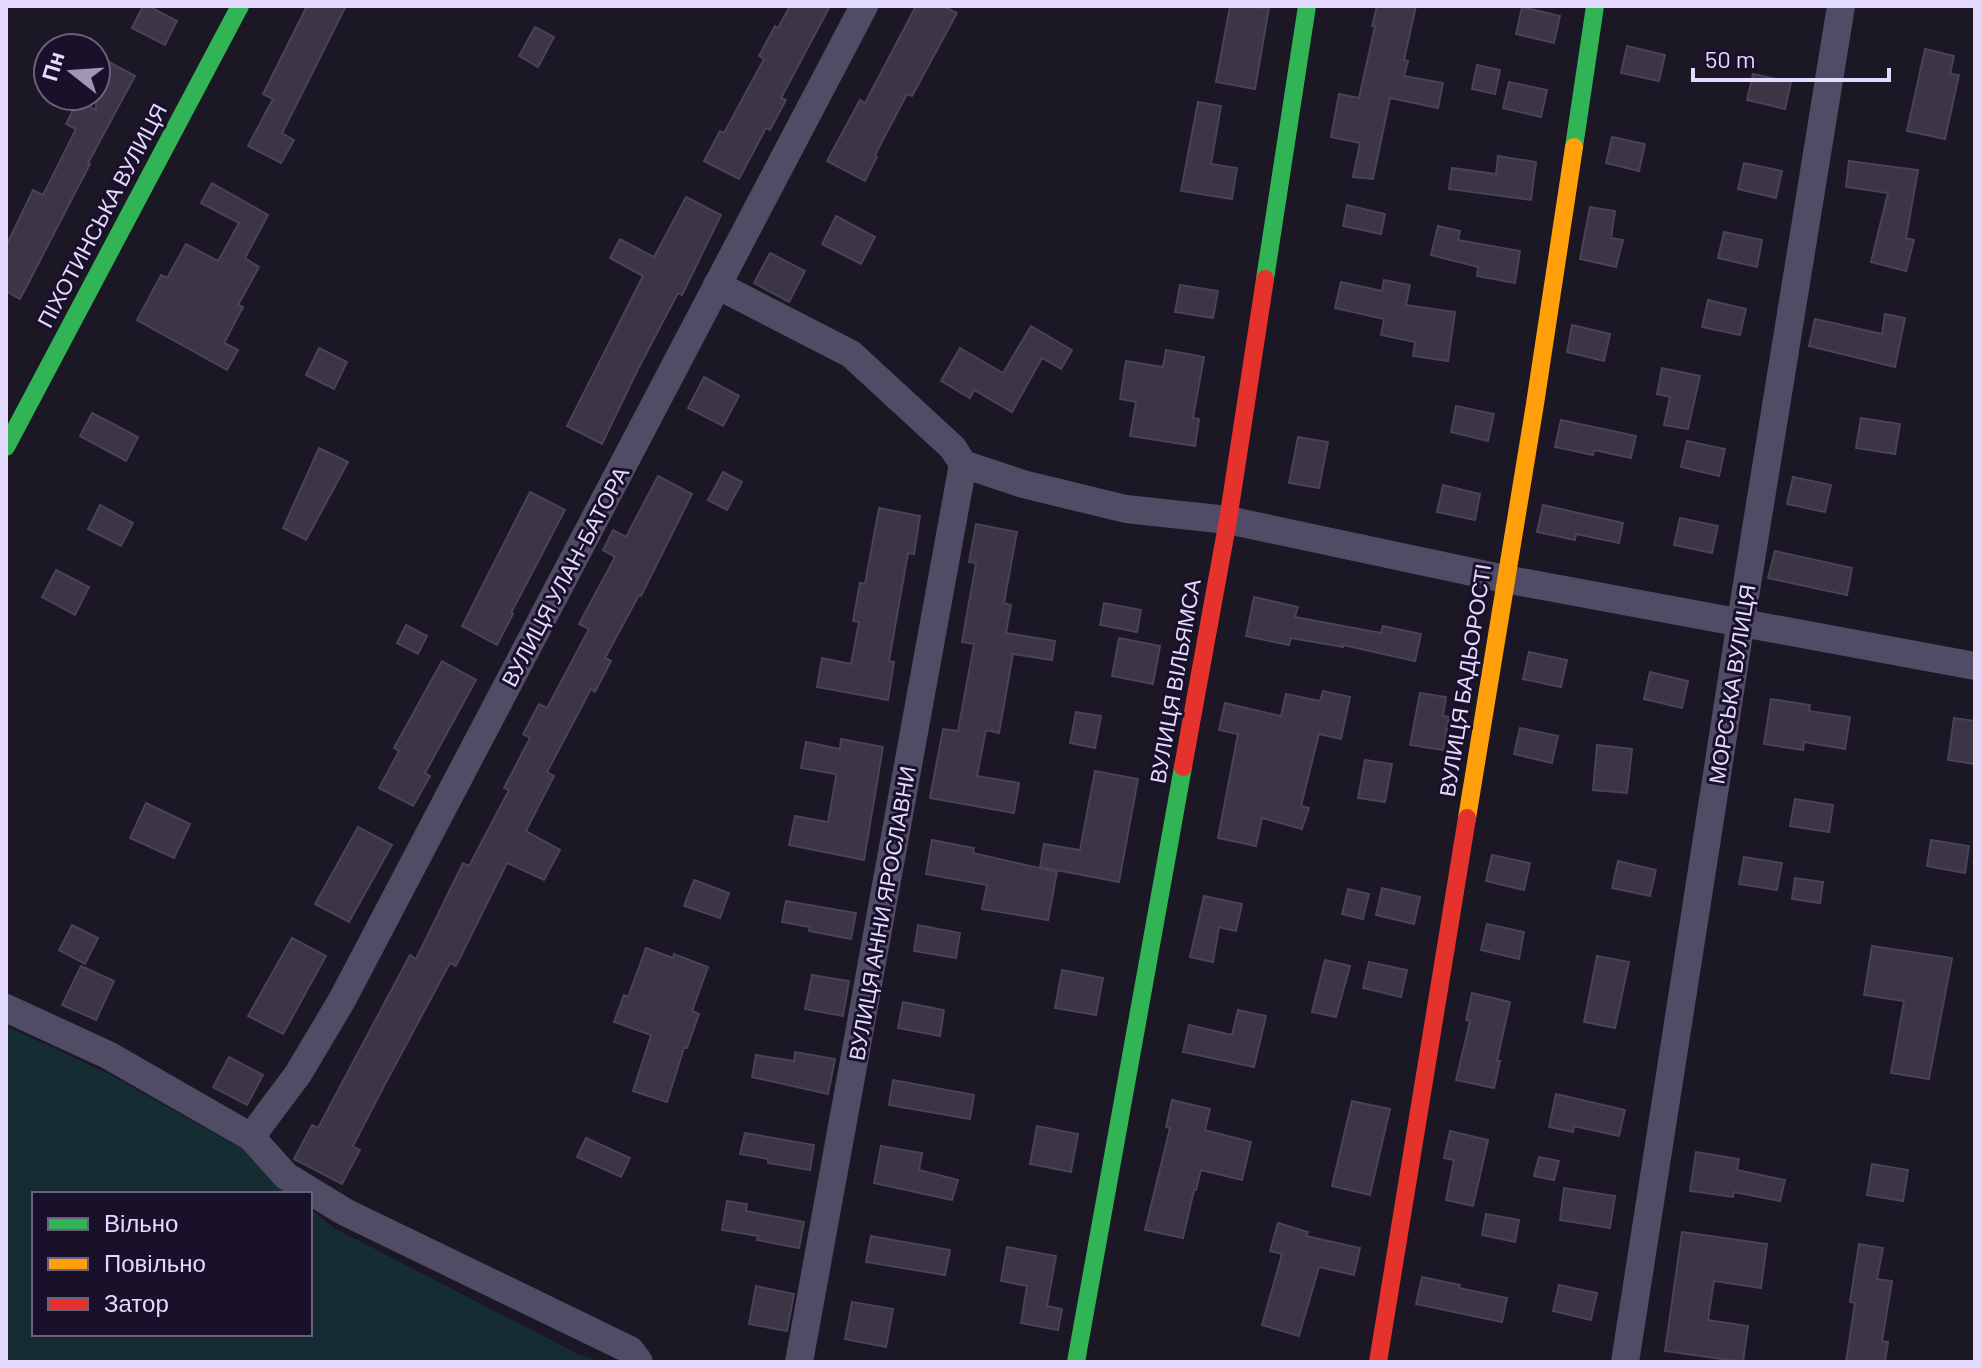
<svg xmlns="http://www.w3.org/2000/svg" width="1981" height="1368" font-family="Barlow,sans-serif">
  <rect width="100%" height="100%" fill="#1b1724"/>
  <polygon fill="#152d32" points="6,1026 109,1074 244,1150 291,1194 34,1194 34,1334 310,1334 310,1209 334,1228 578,1354 602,1362 6,1362"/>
  <g fill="#3b3546" stroke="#494258" stroke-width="2">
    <polygon points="143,6 148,6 177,21 165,45 132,28"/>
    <polygon points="307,6 346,6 282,133 294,140 281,163 248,146 273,99 263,94"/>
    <polygon points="790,6 830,6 781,98 786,100 770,130 766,128 739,179 704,161 720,131 724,133 764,59 759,56 775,26 778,28"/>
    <polygon points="916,6 943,6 957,13 912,96 907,94 875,155 877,157 865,181 827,161 860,100 865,103"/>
    <polygon points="1230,6 1269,8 1255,89 1216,82"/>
    <polygon points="1377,6 1416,6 1404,60 1408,61 1404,76 1443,83 1438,108 1390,98 1373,179 1353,177 1360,143 1331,137 1339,94 1359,98 1375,26 1372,26"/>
    <polygon points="1522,7 1560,16 1554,43 1516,34"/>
    <polygon points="535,27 554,37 538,67 519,56"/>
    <polygon points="1627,46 1665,55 1659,81 1621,73"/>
    <polygon points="1925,49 1954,56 1950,74 1959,75 1945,139 1907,131"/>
    <polygon points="96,55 135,76 88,163 90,164 20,299 6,291 6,246 33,190 43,195 76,129 66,124 78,100 96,110"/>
    <polygon points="1477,65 1500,70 1495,94 1472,89"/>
    <polygon points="1753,74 1791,82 1785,109 1747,100"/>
    <polygon points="1509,82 1547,90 1541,117 1503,108"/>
    <polygon points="1198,102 1221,106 1211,164 1237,168 1232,199 1181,191"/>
    <polygon points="1612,137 1645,144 1639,171 1606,163"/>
    <polygon points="1498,156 1536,162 1531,200 1449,189 1452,168 1496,174"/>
    <polygon points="1849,161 1918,170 1906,238 1914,240 1906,271 1871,262 1888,193 1846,187"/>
    <polygon points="1744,163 1782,171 1776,198 1738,189"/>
    <polygon points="212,183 268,215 245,258 259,267 238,305 243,307 224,343 238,350 227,370 137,320 161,275 167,278 186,244 218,261 239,223 201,203"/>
    <polygon points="686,197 721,215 682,295 678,293 638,369 602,444 567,426 643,276 610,258 620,239 654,257"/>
    <polygon points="1347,205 1385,214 1381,234 1343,226"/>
    <polygon points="1590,207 1615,211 1611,238 1623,240 1616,267 1580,259"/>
    <polygon points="836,216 875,237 861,264 822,244"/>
    <polygon points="1438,226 1460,231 1458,240 1520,251 1515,283 1477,276 1478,267 1431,255"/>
    <polygon points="1724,232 1762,240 1757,267 1718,258"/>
    <polygon points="770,253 805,271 789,302 754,283"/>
    <polygon points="1384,280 1410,285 1406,305 1455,312 1448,361 1413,356 1415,342 1381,335 1384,319 1335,308 1341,282 1382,291"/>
    <polygon points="1180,285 1218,291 1213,318 1175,312"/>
    <polygon points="1708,300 1746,309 1740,335 1702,327"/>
    <polygon points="1885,314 1905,318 1895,367 1809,346 1815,319 1882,334"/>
    <polygon points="1572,325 1610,334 1604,361 1567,352"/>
    <polygon points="1031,326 1072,350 1061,369 1042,358 1012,412 974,390 970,398 941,381 960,348 1003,373"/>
    <polygon points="319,348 347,362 334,389 306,375"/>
    <polygon points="1166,350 1204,357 1193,418 1199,419 1195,446 1130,436 1136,402 1120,399 1126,361 1163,367"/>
    <polygon points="1662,368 1700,376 1688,429 1664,425 1670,397 1657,394"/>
    <polygon points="704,377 739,396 723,426 688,408"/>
    <polygon points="1456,406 1494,414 1488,441 1451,432"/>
    <polygon points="92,413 138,437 126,461 80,436"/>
    <polygon points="1861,418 1900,424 1895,454 1856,448"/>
    <polygon points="1561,420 1636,436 1631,458 1594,450 1593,455 1555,447"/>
    <polygon points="1298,437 1328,442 1319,488 1289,483"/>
    <polygon points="1687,441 1725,449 1719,476 1681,467"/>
    <polygon points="319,448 348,462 306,540 283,528"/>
    <polygon points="723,472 742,482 727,510 708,500"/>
    <polygon points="658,476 692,494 641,596 639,595 605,658 611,661 595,692 591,689 547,772 554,776 526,831 560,850 544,880 507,863 456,966 450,963 385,1084 353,1146 360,1150 342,1184 294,1159 312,1125 318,1128 410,955 416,959 463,863 469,866 509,790 504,788 530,738 523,734 539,704 547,708 589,629 579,624 615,557 603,550 613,530 626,537"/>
    <polygon points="1793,477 1831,485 1825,512 1787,504"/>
    <polygon points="1443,485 1480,494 1475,520 1437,512"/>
    <polygon points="530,492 565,510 511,613 513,614 497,645 462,626"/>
    <polygon points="100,505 133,523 121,546 88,529"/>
    <polygon points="1543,505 1623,523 1619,543 1576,534 1575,540 1537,532"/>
    <polygon points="879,508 920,516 914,554 908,553 889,661 894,662 888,700 817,687 822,658 851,664 859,622 853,621 860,583 865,584"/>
    <polygon points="1680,518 1718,526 1712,553 1674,545"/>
    <polygon points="976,524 1017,532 1004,603 1011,605 1006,633 1055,641 1052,660 1013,654 999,733 986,730 977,776 1019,783 1014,813 930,798 943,729 958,731 974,644 962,642 976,563 969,562"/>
    <polygon points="1775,551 1852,568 1847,595 1768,578"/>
    <polygon points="56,570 89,587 75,615 42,597"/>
    <polygon points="1254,597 1298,607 1295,617 1381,633 1383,626 1421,634 1415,661 1343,645 1343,647 1291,638 1289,645 1246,636"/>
    <polygon points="1104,603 1141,610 1137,632 1100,625"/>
    <polygon points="406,625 427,636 418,654 397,643"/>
    <polygon points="1119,638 1160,646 1153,684 1112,676"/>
    <polygon points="1529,652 1567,660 1561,687 1523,679"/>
    <polygon points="442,661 476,680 425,773 430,776 413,806 379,788 399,751 394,748"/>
    <polygon points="1650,672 1688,681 1682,708 1644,699"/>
    <polygon points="1323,691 1350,697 1341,739 1319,734 1301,806 1309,808 1302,829 1262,818 1256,846 1218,838 1238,734 1219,730 1225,703 1281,716 1286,694 1320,701"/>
    <polygon points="1420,693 1446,697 1443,716 1449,717 1443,750 1410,745"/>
    <polygon points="1771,699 1810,705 1809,711 1850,717 1845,749 1804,742 1803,750 1764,744"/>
    <polygon points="1076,712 1101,716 1095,748 1070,743"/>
    <polygon points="1954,718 1975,721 1975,764 1948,760"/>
    <polygon points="1520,728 1558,736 1552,763 1514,754"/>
    <polygon points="841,739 883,747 864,860 789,845 795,816 828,822 836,777 835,774 801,768 806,742 840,749"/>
    <polygon points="1597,745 1632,749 1627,793 1593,790"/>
    <polygon points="1365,760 1392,764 1385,802 1358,798"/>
    <polygon points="1095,771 1138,779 1119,882 1040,867 1044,844 1080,850"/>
    <polygon points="1795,799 1833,805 1829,832 1790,826"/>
    <polygon points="146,803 190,824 174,858 130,838"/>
    <polygon points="358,827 392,845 349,922 315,904"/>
    <polygon points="932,840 974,848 973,853 1057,872 1048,920 982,909 987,885 926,874"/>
    <polygon points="1931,840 1969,846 1965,873 1927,866"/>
    <polygon points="1492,855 1530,863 1524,890 1486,881"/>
    <polygon points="1744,857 1782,863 1777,890 1739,884"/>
    <polygon points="1618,861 1656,870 1650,896 1612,888"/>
    <polygon points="1795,878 1823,882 1820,903 1792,899"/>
    <polygon points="694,880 729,893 720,918 684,906"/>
    <polygon points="1382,888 1420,897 1414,924 1376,915"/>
    <polygon points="1348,889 1369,894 1363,919 1342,914"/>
    <polygon points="1204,896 1242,904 1236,931 1219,927 1213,962 1190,957"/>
    <polygon points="786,901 856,913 851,939 809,931 810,927 782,922"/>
    <polygon points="1487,924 1524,932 1519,959 1481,950"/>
    <polygon points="72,925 98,938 85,964 59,950"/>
    <polygon points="918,925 960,933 956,958 914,951"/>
    <polygon points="292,938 326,956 283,1034 248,1016"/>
    <polygon points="1872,946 1952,958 1929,1079 1891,1073 1904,1001 1864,995"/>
    <polygon points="646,948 673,958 674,954 708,967 692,1011 699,1014 687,1048 684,1048 667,1102 633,1091 651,1035 614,1022 624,995 628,997"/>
    <polygon points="1597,956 1629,962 1615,1028 1584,1022"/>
    <polygon points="1325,960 1350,966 1336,1017 1312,1012"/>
    <polygon points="1369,962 1407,970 1401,997 1363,988"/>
    <polygon points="81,966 114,981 96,1020 62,1005"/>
    <polygon points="1062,970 1103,978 1096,1015 1055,1008"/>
    <polygon points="812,975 849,981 843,1016 805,1009"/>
    <polygon points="1472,993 1510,1002 1497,1061 1500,1061 1494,1088 1456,1080 1470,1021 1466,1020"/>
    <polygon points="903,1002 944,1010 940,1036 898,1028"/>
    <polygon points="1238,1010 1266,1016 1254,1067 1183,1052 1189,1025 1232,1035"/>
    <polygon points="795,1052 835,1059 828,1094 752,1077 756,1055 794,1061"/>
    <polygon points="229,1057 263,1075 247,1105 213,1087"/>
    <polygon points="893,1080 974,1095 970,1119 889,1105"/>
    <polygon points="1556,1094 1625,1110 1619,1136 1574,1126 1573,1132 1549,1127"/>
    <polygon points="1172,1100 1210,1109 1205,1130 1251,1142 1242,1180 1201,1170 1196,1190 1194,1190 1183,1238 1145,1230 1170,1128 1166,1127"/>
    <polygon points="1352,1101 1390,1109 1370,1195 1332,1186"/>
    <polygon points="1037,1126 1078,1134 1071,1172 1030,1164"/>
    <polygon points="1450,1131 1488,1140 1473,1206 1446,1200 1454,1160 1444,1158"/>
    <polygon points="745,1133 814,1145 810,1170 768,1163 768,1159 740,1154"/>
    <polygon points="586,1138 630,1158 621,1177 577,1157"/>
    <polygon points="881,1146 922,1153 919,1170 958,1180 952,1200 874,1183"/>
    <polygon points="1696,1152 1739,1159 1737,1170 1785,1180 1780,1201 1734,1192 1733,1197 1690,1191"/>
    <polygon points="1539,1157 1559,1161 1554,1180 1534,1176"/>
    <polygon points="1872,1164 1908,1170 1903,1201 1867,1195"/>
    <polygon points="1564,1188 1615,1196 1610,1228 1560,1220"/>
    <polygon points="727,1201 747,1204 746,1211 804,1222 799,1248 757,1240 758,1236 722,1230"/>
    <polygon points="1486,1214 1519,1220 1515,1242 1482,1235"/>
    <polygon points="1278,1223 1308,1232 1306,1236 1360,1248 1354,1275 1319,1267 1299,1336 1262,1325 1282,1254 1270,1251"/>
    <polygon points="1682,1232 1767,1244 1761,1288 1714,1281 1708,1320 1748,1326 1743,1362 1665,1351"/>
    <polygon points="871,1236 950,1250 945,1275 866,1262"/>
    <polygon points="1859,1244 1883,1248 1877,1279 1892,1281 1882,1341 1888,1342 1885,1362 1846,1362 1855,1303 1850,1302"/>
    <polygon points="1007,1247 1056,1256 1047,1306 1062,1309 1058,1330 1021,1323 1027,1286 1001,1281"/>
    <polygon points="1422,1277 1460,1285 1459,1288 1507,1298 1502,1322 1416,1304"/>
    <polygon points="1559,1285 1597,1293 1591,1320 1553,1311"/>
    <polygon points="756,1286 794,1294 787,1331 749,1324"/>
    <polygon points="852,1302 893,1309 886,1347 845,1339"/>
  </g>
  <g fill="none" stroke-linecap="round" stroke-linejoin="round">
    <g stroke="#514c65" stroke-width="28">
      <polyline points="717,285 851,354 953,448 963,464 1023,484 1126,509 1228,520 1505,579 1975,666"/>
      <polyline points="6,1008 108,1055 251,1137 286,1176 345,1212 630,1350 639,1362"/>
      <polyline points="251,1137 298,1074 342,1000 864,6"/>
      <polyline points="799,1362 963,464"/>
      <polyline points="1625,1362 1741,621 1841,6"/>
    </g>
    <g stroke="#30b455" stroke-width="18">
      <polyline points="1574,147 1595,6"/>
      <polyline points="1265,279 1307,6"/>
      <polyline points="6,447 240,6"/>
      <polyline points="1076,1362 1183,767"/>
    </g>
    <polyline stroke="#ff9f0a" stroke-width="18" points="1467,818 1535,404 1574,147"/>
    <g stroke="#e5322d" stroke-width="18">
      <polyline points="1183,767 1228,520 1265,279"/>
      <polyline points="1378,1362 1467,818"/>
    </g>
  </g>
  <g text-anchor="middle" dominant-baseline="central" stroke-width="6" stroke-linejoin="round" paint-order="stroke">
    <g font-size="22" fill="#e4daff" stroke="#19112a">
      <text transform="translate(101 215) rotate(-62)">ПІХОТИНСЬКА ВУЛИЦЯ</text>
      <text transform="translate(564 576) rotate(-62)">ВУЛИЦЯ УЛАН-БАТОРА</text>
      <text transform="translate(1464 680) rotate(-81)">ВУЛИЦЯ БАДЬОРОСТІ</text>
      <text transform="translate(1174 681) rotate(-80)">ВУЛИЦЯ ВІЛЬЯМСА</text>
      <text transform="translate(1731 684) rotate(-81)">МОРСЬКА ВУЛИЦЯ</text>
      <text transform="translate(881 913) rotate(-80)">ВУЛИЦЯ АННИ ЯРОСЛАВНИ</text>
    </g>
  </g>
  <rect width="1981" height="1368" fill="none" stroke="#e4daff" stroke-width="16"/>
  <rect x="32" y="1192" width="280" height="144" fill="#19112a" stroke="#6a617f" stroke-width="2"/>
  <rect x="48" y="1218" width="40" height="12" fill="#30b455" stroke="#6a617f" stroke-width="2"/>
  <text x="104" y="1232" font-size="24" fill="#e4daff">Вільно</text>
  <rect x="48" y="1258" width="40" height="12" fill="#ff9f0a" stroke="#6a617f" stroke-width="2"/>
  <text x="104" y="1272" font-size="24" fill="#e4daff">Повільно</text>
  <rect x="48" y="1298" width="40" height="12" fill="#e5322d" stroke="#6a617f" stroke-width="2"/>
  <text x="104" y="1312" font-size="24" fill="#e4daff">Затор</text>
  <g transform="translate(72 72) rotate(287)"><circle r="38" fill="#19112a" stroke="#6a617f" stroke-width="2"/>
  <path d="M0-6L14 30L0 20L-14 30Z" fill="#9e96b2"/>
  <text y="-12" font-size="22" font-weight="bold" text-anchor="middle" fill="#e4daff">Пн</text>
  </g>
  <path d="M1693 68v12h196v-12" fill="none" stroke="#e4daff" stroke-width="4"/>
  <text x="1705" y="68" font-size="24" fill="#e4daff" stroke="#19112a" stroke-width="6" paint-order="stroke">50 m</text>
</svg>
